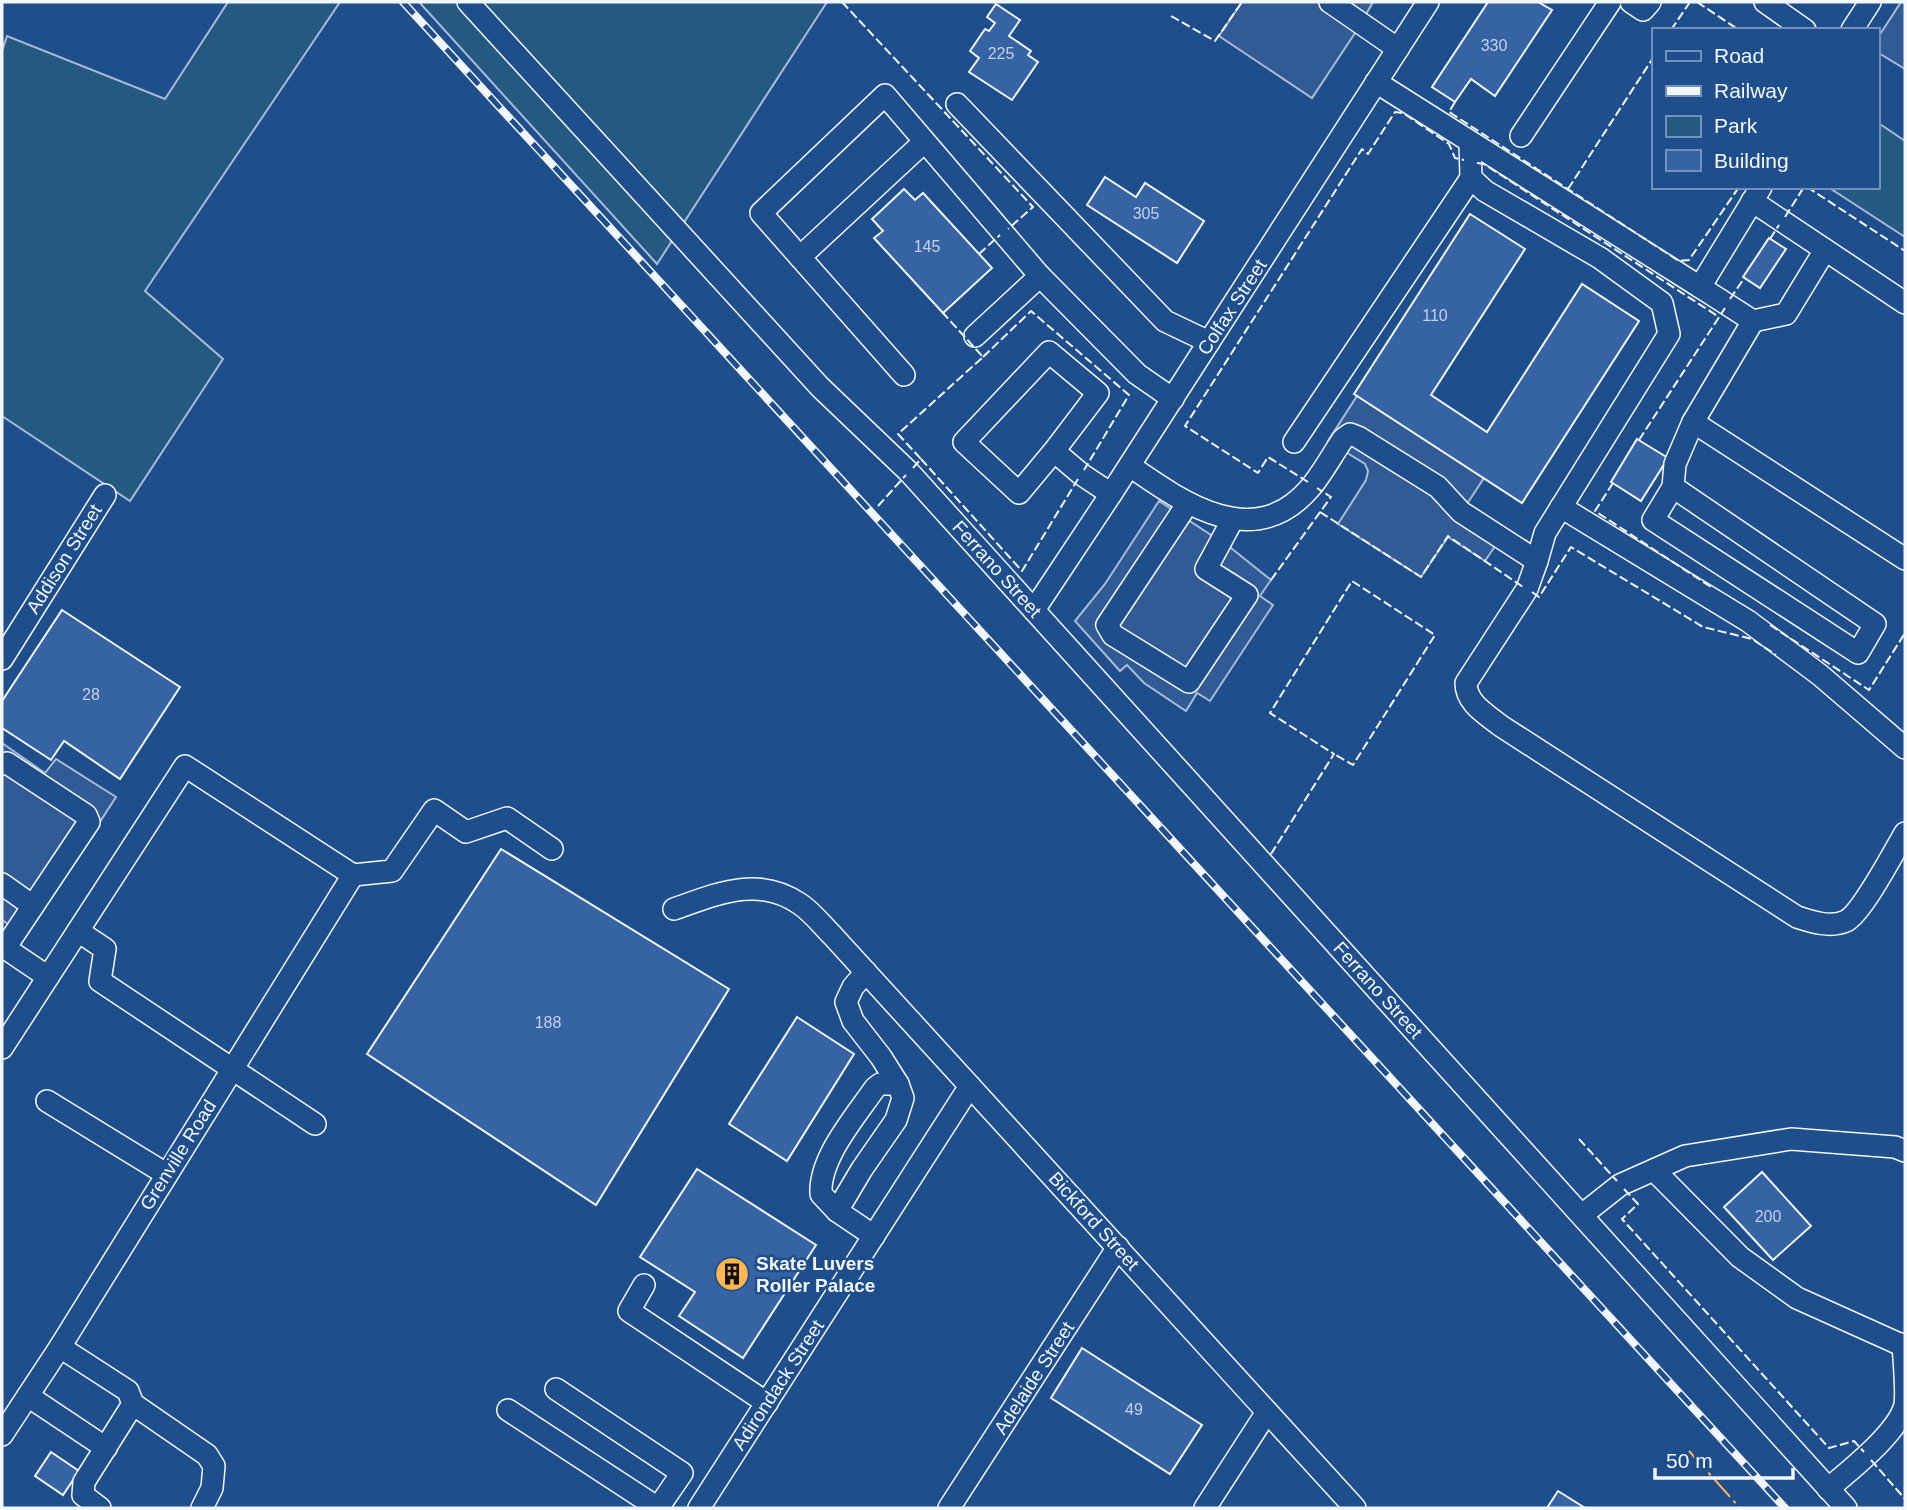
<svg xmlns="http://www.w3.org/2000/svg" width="1907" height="1510" font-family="Helvetica,sans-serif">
  <rect width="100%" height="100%" fill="#1f4e8c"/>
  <g fill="#245a82" stroke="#a8bbd7" stroke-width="2">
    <polygon points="228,2 340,2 145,291 223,359 130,501 2,416 2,51 7,36 165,99"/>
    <polygon points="419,2 827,2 657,264"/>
    <polygon points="1877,122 1905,141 1905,237 1828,187 1877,187"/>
  </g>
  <g fill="#305b95" stroke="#a8bbd7" stroke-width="2">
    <polygon points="1242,2 1373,2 1357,30 1312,98 1219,36"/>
    <polygon points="1901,2 1905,2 1905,69 1877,52 1877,39"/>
    <polygon points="1357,396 1484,478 1467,504 1506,530 1485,561 1448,537 1421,577 1338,524 1366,480 1368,471 1365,464 1328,441"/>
    <polygon points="1159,501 1231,548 1271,580 1260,596 1273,605 1210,701 1197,693 1186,711 1144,683 1127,665 1120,671 1075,621 1105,584"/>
    <polygon points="2,743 45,773 56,759 116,797 26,936 2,920"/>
  </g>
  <g fill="#3563a3" stroke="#f2f6ff" stroke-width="2">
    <polygon points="1488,2 1538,2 1552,10 1495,96 1471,79 1455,102 1432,87"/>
    <polygon points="996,4 1020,20 1009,36 1031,51 1028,55 1038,62 1012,100 969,72 979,58 970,51 985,29 989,31 995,23 987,17"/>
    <polygon points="1105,177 1136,197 1145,183 1204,221 1177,263 1087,205"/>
    <polygon points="904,189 915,200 923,193 992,268 943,313 874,238 883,231 872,219"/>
    <polygon points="1470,214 1525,249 1431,395 1487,432 1582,284 1639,321 1522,503 1354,394"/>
    <polygon points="1769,238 1786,249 1760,288 1743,277"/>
    <polygon points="1637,439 1668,458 1641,501 1611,482"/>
    <polygon points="62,610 180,687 120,779 64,741 51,760 2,728 2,701"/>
    <polygon points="501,849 729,989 596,1205 367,1054"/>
    <polygon points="797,1017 854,1054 787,1161 729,1124"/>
    <polygon points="697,1169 816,1245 743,1358 679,1316 695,1292 640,1257"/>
    <polygon points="1762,1172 1811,1226 1773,1260 1724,1207"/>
    <polygon points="1082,1348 1202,1425 1170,1474 1051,1398"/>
    <polygon points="51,1452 79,1471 63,1495 35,1476"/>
    <polygon points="1558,1491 1585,1508 1547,1508"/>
  </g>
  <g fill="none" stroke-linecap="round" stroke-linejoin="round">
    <g stroke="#f2f6ff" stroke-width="24">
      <g id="minor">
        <polyline points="468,2 820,387 909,472 1846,1508"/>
        <polyline points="1330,2 1398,49"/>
        <polyline points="1631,2 1643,10 1650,2"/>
        <polyline points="1765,2 1805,30"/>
        <polyline points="1852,30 1870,2"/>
        <polyline points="1376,82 1700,287 1761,187"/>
        <polyline points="957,104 1165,321 1209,342"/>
        <polyline points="1521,136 1610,2"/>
        <polyline points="1752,201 1905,303"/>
        <polyline points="800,257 924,142"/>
        <polyline points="1700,287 1753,321 1693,422 1905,559"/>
        <polyline points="1753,321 1786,314 1825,250"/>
        <polyline points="975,336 1040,276"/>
        <polyline points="904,375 761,213 885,95 1040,276 1137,374 1173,399"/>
        <polyline points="1294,442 1471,178"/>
        <polyline points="1054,451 1019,493 964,442 1049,352 1098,393 1054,451 1081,474 1111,494"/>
        <path d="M1130,466C1183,503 1254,553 1310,488C1322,474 1332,455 1343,439L1350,434L1358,437L1438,487L1461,512L1537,561L1545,533L1669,334L1662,303L1600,258L1485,191L1471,178L1470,142"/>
        <polyline points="1673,487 1653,520 1858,653 1875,624 1673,487 1675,464 1693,422"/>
        <polyline points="1188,503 1107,625 1113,635 1189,682 1247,595 1206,569 1233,519"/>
        <polyline points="1561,507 1748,621 1820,675 1905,748"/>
        <path d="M1537,561L1527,589L1466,683C1466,703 1486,714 1501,726L1797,917C1812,922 1831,928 1846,921C1862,913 1895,850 1905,833"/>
        <polyline points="1034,610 1111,494 1428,2"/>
        <polyline points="2,659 105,495"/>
        <polyline points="2,764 7,763 86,815 89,822 5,948"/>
        <polyline points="2,884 33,906"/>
        <path d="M674,909C717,894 758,875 800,904C812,912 822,925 832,935L1355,1508"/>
        <polyline points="78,931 105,949 100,981 315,1124"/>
        <polyline points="2,946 48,977"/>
        <polyline points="2,1048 185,766 353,875 392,871 434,810 466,832 507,818 552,849"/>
        <polyline points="47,1101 166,1174"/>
        <polyline points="1654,1170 1740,1257 1797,1298 1897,1343 1905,1345"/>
        <polyline points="837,1211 862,1169 896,1120 903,1098 898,1084 881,1057 853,1021 846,1002 853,987 866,972"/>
        <polyline points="1582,1215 1620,1185 1685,1156 1791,1139 1895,1147 1905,1151"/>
        <path d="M874,1236L837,1211L821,1194C819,1158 855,1117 875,1088L880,1084H898"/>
        <polyline points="644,1285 629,1311 767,1403"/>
        <polyline points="60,1347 128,1391 133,1404 84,1482 83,1495 100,1508"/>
        <polyline points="556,1389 682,1473 658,1508"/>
        <polyline points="28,1396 106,1448"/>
        <polyline points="133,1404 207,1455 214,1466 212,1488 202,1508"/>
        <polyline points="508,1410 658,1508"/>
        <polyline points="2,1435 60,1347 353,875"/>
        <path d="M1828,1489C1850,1470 1898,1433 1905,1405C1907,1391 1904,1360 1903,1345"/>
        <polyline points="699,1508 970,1086"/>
        <polyline points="949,1508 1118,1247"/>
        <polyline points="1205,1508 1267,1412"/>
      </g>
    </g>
    <use href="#minor" stroke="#1f4e8c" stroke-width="21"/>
    <g stroke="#f2f6ff" stroke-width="8">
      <polyline id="rail" points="403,2 1785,1508"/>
    </g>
    <use href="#rail" stroke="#1f4e8c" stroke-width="5" stroke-dasharray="16" stroke-linecap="butt"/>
    <g stroke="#f2f6ff" stroke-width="2" stroke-dasharray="9 3.5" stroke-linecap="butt">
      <polyline points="842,2 1033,207 1008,229"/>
      <polyline points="1697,2 1739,30"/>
      <polyline points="1171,16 1215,41 1242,2"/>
      <polyline points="1671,30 1690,2"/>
      <polyline points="1455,102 1449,112 1679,261 1689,260 1739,187"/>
      <polyline points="1477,163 1484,164 1719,317"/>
      <polyline points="1807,187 1905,251"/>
      <polyline points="1568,189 1653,58"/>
      <polyline points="1785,217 1804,187"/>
      <polyline points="1770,239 1779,225"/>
      <polyline points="979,254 1000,235"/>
      <polyline points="1730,299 1745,277"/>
      <polyline points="983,357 1031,311 1129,395 1084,470"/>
      <polyline points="1639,440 1725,308"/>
      <polyline points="921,459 1022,571 1078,479"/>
      <polyline points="913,468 921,459 898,434 983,357 943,313"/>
      <polyline points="1308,482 1268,457 1258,473 1185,426 1362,149 1368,154 1395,112 1403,113 1449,144 1455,158 1464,160"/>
      <polyline points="1613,483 1595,511 1711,587"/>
      <polyline points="878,506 906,475"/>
      <polyline points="1320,512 1421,577 1448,536 1523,587"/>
      <polyline points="1271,580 1331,497 1317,488"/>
      <polyline points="1532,592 1539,597 1571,547 1703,627 1752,639 1776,655"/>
      <polyline points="1770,625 1869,690 1905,633"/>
      <polyline points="1271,854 1334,754 1270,713 1352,581 1435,635 1353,765 1334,754"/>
      <polyline points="1579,1139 1617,1181"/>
      <polyline points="1624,1189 1638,1204 1622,1219 1829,1448 1854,1441 1864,1452"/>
      <polyline points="1871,1460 1905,1499"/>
    </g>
    <polyline stroke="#ffb74d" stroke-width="2" stroke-dasharray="24 5 3.5 5" stroke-linecap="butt" points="1689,1451 1740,1508"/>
  </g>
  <defs>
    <g id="building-disc" transform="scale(1.75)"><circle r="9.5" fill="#ffb74d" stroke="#1f4e8c"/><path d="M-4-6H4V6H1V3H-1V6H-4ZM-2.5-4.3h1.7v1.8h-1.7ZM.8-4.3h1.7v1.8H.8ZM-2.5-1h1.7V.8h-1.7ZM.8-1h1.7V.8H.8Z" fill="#111"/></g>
  </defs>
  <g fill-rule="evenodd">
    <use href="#building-disc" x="732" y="1274"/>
  </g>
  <g text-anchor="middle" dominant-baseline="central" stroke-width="5" stroke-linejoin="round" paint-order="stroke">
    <g font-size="16" fill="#c3d1e8">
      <text x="1494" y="45">330</text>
      <text x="1001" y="53">225</text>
      <text x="1146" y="213">305</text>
      <text x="927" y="246">145</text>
      <text x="1435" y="315">110</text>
      <text x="91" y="694">28</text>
      <text x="548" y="1022">188</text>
      <text x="1768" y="1216">200</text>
      <text x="1134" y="1409">49</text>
    </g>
    <g font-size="19" fill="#f2f6ff" stroke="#1f4e8c">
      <text transform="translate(1232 307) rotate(-57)">Colfax Street</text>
      <text transform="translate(64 559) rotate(-58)">Addison Street</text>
      <text transform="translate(997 569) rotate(48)">Ferrano Street</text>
      <text transform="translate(1378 990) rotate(48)">Ferrano Street</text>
      <text transform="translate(178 1155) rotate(-58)">Grenville Road</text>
      <text transform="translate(1094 1221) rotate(48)">Bickford Street</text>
      <text transform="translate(1034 1378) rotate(-57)">Adelaide Street</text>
      <text transform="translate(778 1385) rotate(-57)">Adirondack Street</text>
    </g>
    <g font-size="19" font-weight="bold" fill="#f2f6ff" stroke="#1f4e8c" text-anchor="start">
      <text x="756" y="1263">Skate Luvers<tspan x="756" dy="22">Roller Palace</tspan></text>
    </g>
  </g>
  <rect width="1907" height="1510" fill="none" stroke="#f2f6ff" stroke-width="7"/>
  <rect x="1652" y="28" width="228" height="161" fill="#1f4e8c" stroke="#7391ba" stroke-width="2"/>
  <rect x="1666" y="51" width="35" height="10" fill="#1f4e8c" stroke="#7391ba" stroke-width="2"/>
  <text x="1714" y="63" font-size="21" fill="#f2f6ff">Road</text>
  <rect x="1666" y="86" width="35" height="10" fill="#f2f6ff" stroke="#7391ba" stroke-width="2"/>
  <text x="1714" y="98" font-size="21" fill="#f2f6ff">Railway</text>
  <rect x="1666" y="116" width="35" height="21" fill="#245a82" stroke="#7391ba" stroke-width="2"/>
  <text x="1714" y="133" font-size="21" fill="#f2f6ff">Park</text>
  <rect x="1666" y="150" width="35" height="21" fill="#3563a3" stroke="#7391ba" stroke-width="2"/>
  <text x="1714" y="168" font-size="21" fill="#f2f6ff">Building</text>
  <path d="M1655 1468v10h138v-10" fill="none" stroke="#f2f6ff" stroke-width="3.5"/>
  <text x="1666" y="1468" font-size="21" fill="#f2f6ff" stroke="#1f4e8c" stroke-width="5" paint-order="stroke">50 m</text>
</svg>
